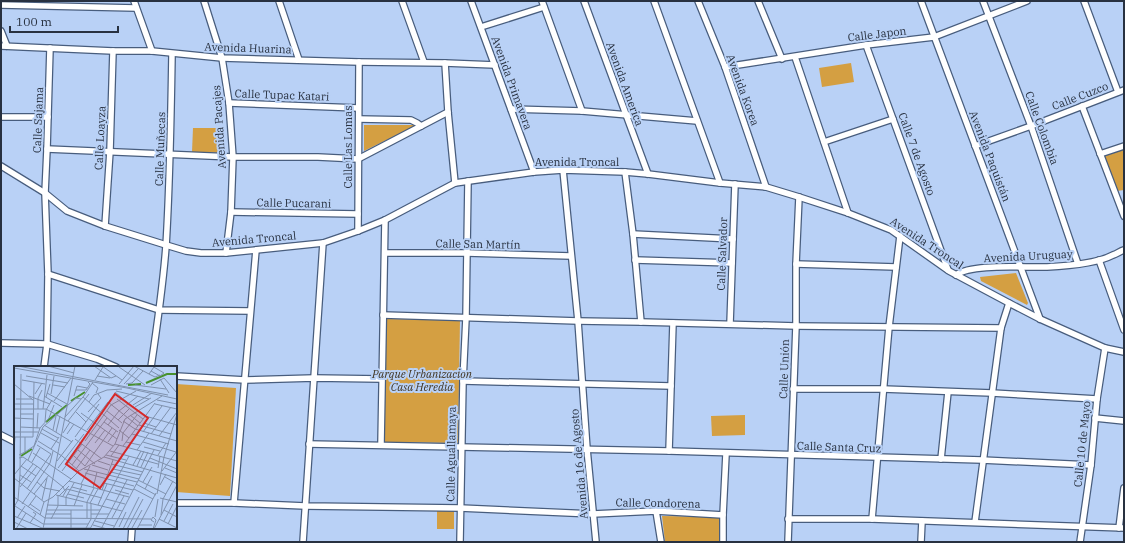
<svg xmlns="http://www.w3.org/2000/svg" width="1125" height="543" font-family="'IBM Plex Serif',serif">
  <rect width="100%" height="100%" fill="#b9d1f6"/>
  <g fill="#d49f42">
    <polygon points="851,63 854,82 822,87 819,68"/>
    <polygon points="364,125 417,125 364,151"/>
    <polygon points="193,128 224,128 226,153 192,152"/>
    <polygon points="1124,148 1124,190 1117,191 1104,156"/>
    <polygon points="1016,273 1028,303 1027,305 981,281 980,277"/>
    <polygon points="386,319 460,320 458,443 384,442"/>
    <polygon points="176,384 236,388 230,496 176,492"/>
    <polygon points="745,415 745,435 712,436 711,416"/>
    <rect x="437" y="511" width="17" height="18"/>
    <polygon points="662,516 720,517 720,542 665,542"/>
  </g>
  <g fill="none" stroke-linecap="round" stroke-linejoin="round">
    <g stroke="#485d7d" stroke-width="8">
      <g id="minor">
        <polyline points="134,1 152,51"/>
        <polyline points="204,1 222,58 229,103 233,157 231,212 226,253"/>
        <polyline points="279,1 299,60"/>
        <polyline points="402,1 424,62"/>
        <polyline points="471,1 534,172"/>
        <polyline points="542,1 582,111"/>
        <polyline points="584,1 648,174"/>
        <polyline points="654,1 720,183"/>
        <polyline points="698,1 725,67 766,187"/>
        <polyline points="758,1 782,59"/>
        <polyline points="921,1 1040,319"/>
        <polyline points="983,1 1031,126 1078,264"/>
        <polyline points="1084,1 1118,92"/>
        <polyline points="1,5 136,8"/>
        <polyline points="481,27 544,7"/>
        <polyline points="1,31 7,46"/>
        <polyline points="866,45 948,270"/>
        <polyline points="1,46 113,51 152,51 222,58 359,62 445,63 495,65"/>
        <polyline points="795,57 848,213"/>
        <polyline points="445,63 448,112 455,183"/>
        <polyline points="725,67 866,45 934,37 1027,1"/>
        <polyline points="229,103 358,108"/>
        <polyline points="1082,106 1124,216"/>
        <polyline points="511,109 582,111 697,121"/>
        <polyline points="1,117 48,117"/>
        <polyline points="359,119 411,120 417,123 421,126"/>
        <polyline points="824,142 893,119"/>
        <polyline points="975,146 1031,126 1124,90"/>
        <polyline points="47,149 233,157 318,157 358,159 448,112"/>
        <polyline points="1100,154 1124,146"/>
        <polyline points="1,166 45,193 67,211 105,226 166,245 186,251 201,253 226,253 323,243 358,231 385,220 455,183 534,172 563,170 625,172 648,174 720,183 766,187 799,197 848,213 891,230 949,271 1009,303 1040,319 1105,348 1124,352"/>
        <polyline points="563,170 578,321 587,449 596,542"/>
        <polyline points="625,172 633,234 641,322"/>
        <polyline points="231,212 358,214"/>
        <polyline points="105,226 110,151 113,51"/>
        <polyline points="358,231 359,62"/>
        <polyline points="633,234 733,239"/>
        <polyline points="385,253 467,253 571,256"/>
        <polyline points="635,260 732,263"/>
        <polyline points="1099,260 1124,330"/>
        <polyline points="796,264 896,267"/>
        <polyline points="48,274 159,310 250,311"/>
        <path d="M956,275C972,263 1026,268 1047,267C1066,266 1096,264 1113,255C1117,254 1120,251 1124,250"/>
        <polyline points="383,315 578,321 641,322 796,326 1001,328"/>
        <polyline points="730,324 735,184"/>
        <polyline points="1,343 47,344 97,359 116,367"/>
        <polyline points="44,367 47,344 48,274 45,193 47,149 50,48"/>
        <path d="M151,367C157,327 163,286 166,246C170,182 171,118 172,54"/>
        <polyline points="176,376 245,380 314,378 381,379"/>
        <polyline points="463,381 671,386"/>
        <polyline points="793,389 883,389 992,393 1097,399"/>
        <polyline points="1095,418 1124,421"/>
        <polyline points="1,435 15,442"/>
        <polyline points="309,444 669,451 982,460 1091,465"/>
        <polyline points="381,444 385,220"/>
        <polyline points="669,451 673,323"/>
        <polyline points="941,459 948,392"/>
        <polyline points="176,503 234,503 305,506 460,508 593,514 656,511 723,515"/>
        <polyline points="234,503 256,250"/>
        <polyline points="656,511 661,542"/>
        <polyline points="788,519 872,519 1124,528"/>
        <polyline points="872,519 889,327 900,236"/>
        <polyline points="975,522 1001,328 1009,303"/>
        <polyline points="1119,528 1124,488"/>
        <polyline points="131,542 132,528"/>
        <polyline points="303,542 323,243"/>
        <polyline points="460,542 463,381 466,318 468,181"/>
        <polyline points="723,542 723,515 726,454"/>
        <polyline points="788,542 796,326 796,264 799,197"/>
        <polyline points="921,542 922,521"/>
        <polyline points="1080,542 1091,465 1097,399 1105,348"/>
      </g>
    </g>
    <use href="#minor" stroke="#fff" stroke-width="5.5"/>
  </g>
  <g text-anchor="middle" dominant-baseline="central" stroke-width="4" stroke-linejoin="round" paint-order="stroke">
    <g font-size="11" fill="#283140" stroke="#b9d1f6">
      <text transform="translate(877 34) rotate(-7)">Calle Japon</text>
      <text transform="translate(248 48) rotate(2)">Avenida Huarina</text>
      <text transform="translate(512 83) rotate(70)">Avenida Primavera</text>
      <text transform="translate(625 84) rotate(70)">Avenida America</text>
      <text transform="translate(743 90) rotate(70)">Avenida Korea</text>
      <text transform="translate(282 95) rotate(2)">Calle Tupac Katari</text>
      <text transform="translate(1080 96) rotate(-21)">Calle Cuzco</text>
      <text transform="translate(38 120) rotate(-88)">Calle Sajama</text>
      <text transform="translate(219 127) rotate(-94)">Avenida Pacajes</text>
      <text transform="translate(1042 128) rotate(70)">Calle Colombia</text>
      <text transform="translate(100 138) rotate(-87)">Calle Loayza</text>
      <text transform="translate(348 147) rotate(-90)">Calle Las Lomas</text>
      <text transform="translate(160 149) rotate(-88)">Calle Muñecas</text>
      <text transform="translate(917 154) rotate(70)">Calle 7 de Agosto</text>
      <text transform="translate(990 156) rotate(69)">Avenida Paquistán</text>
      <text x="577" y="162">Avenida Troncal</text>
      <text transform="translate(294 203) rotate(1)">Calle Pucarani</text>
      <text transform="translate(254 239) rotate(-5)">Avenida Troncal</text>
      <text transform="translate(927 243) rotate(33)">Avenida Troncal</text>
      <text transform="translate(478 244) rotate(1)">Calle San Martín</text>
      <text transform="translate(722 254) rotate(-88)">Calle Salvador</text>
      <text transform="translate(1028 256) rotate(-3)">Avenida Uruguay</text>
      <text transform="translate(784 369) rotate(-88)">Calle Unión</text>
      <text transform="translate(1082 444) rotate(-84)">Calle 10 de Mayo</text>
      <text transform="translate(839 447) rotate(2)">Calle Santa Cruz</text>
      <text transform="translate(451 454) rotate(-89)">Calle Aguallamaya</text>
      <text transform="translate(579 464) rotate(-95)">Avenida 16 de Agosto</text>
      <text transform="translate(658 503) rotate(1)">Calle Condorena</text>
    </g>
    <g font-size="11" font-style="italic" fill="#403420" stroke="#b9d1f6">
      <text x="422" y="374">Parque Urbanizacion<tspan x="422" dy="13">Casa Heredia</tspan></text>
    </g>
  </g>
  <g transform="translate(14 366)">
    <rect width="163" height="163" fill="#b9d1f6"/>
    <path fill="none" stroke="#48912e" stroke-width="2" d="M132,17L153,8H163M114,19L127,18M57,35L71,26M32,56L53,39M7,90L18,83"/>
    <path fill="none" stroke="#7f91ad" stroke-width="1" d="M4,0L154,29M34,0L60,7M80,0L97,12L102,10M88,0L108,14M120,0L135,8L140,1M105,1L131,19M0,2L113,22L163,33M137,5L146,10L150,7L138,0M135,8L141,11L146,9M12,10L54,17M83,10L96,12M146,13L155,27M8,14L31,18M81,14L89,1M78,17L84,22L82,27M0,18L19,34M105,18L120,0M110,18L124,3M112,18L118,17L129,5M39,19L51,21M121,19L152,23M137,19L150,12L163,27M62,24H72L76,18L74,16M102,25L135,33M101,26L114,37M33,27L53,38M21,28L28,17M37,28L40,10M15,30L36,38M30,30L48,41M60,30L63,20L73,22M32,31L36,18M69,31L79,16M2,33H18M103,33L129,53M143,34L163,38M40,35L57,12M75,36L80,29L93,24L108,23M0,38H20M141,38L163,43M119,39L138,27M121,41L137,32M0,43H32L99,80M24,43V32L28,24M29,43L33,9M93,45L108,57M62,46L72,56M74,46L87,32L84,28M67,47L103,73M6,48H19M116,49L126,57M131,50L163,59M51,51L69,31L105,62M0,52L20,53M104,54L115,43M54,55L75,28M109,55L121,63L163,75M31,56L32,44L38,34M90,56L104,66M130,57L142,61M30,59L58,76M94,59L105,45L124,30M125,59L157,68M6,61L26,62M23,62L24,47M28,63L44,72M39,64L42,50M73,64L94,36L124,60M105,64L115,72M0,66H24M42,66L46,50M129,66L148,40M27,67L45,77M49,67L56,56M53,68L60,58M118,68L155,78M137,68L157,41M145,70L163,46M0,71H19M19,71L20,16M61,71L85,38M61,73L88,93M24,75L48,90L65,105M71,75L97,39L122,25M108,75L109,67L123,49M94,76L102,65M112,76L126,79M129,76L162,86M81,77L91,64M101,78L163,95M23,79L37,88M109,80L141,37M130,81L146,85M0,83L1,71M37,83L45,71M64,84L81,98M123,84L135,67M96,85L144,98M11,86L20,80L26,62L35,52L40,39M19,87L57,113M5,89L11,86V71M92,89L112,94M144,89L152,77M60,90L71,100M97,90L105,79M90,91L163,112M5,92L9,91L24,101L49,121L51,125M136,92L163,103M14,94L29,61L62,32L67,33M43,95L59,74M84,95L96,99M18,96L26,82M97,98L129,106M58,99L93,52M78,99L94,104M119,99L127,85M7,100L22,110M71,100L98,62M123,100L130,85M127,101L134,86M44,102L70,68M144,102L146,90M151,102L163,107M62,103L76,84M70,103L123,116M99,103L127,109M48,105L68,78M148,105L163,85M97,106L125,113M71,107L120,120M0,109L13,93M6,109L17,116M151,111L163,118M0,112L30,136L39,131L65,105L90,91L101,78L111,53L148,30M124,114L152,128M6,115L19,98M55,115L115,131M23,116L30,122L46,125M129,116L138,101M90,117L119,124M67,118L76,100M122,118L142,129M146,119L152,108M6,121L23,100M58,121L73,125M79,122L83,106M13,123L37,88M120,123L139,133M131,123L138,110M88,124L99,94M101,124L115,128M20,128L35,109M54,128L70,132M143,128L150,91L163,48M42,129L108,145M45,130L55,120M49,130L53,123L88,132M0,131L31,152L137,153M146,132L163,136M92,133L111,138M28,134L33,112M76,137L84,123M8,138L36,97L39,85M16,138L26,145M33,139L69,140M52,139V131L60,117M84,139L93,118M1,140L29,158M60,140L68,119M0,141L4,134L6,109L7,8M14,141L22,130M33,144H86M150,144L163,151M32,148H57M77,148H95M26,149L30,136M147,149L149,133L159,115M0,150L28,162H77M141,151L144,133M3,152L11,140M73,152V136L80,122M98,152L110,130M37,153L44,140V129M145,153L163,162M81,155L100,160M150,155L159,138M0,156L14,163M16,157L22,148L19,146M29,158H74M154,158L163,140M79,159L93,163M125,159H138M105,161L112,146M72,162L77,153V137M118,162L128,144M2,163L12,147M29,163L61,0M57,163V144M76,163L115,90M87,163L113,114M99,163L140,84M109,163L125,131M113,163L129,133M123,163L142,127M139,163L142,154L139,151L137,154L140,156M140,163L163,119"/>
    <path fill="#d62828" fill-opacity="0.15" stroke="#d62828" stroke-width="2" d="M101,28L134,52L86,122L52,98Z"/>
    <rect width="163" height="163" fill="none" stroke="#283140" stroke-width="2"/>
  </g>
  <rect width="1125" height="543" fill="none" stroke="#283140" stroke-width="4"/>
  <path d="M10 26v6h108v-6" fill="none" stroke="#283140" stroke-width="2"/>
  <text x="16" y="26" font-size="12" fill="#283140" stroke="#b9d1f6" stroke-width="3" paint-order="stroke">100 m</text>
</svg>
